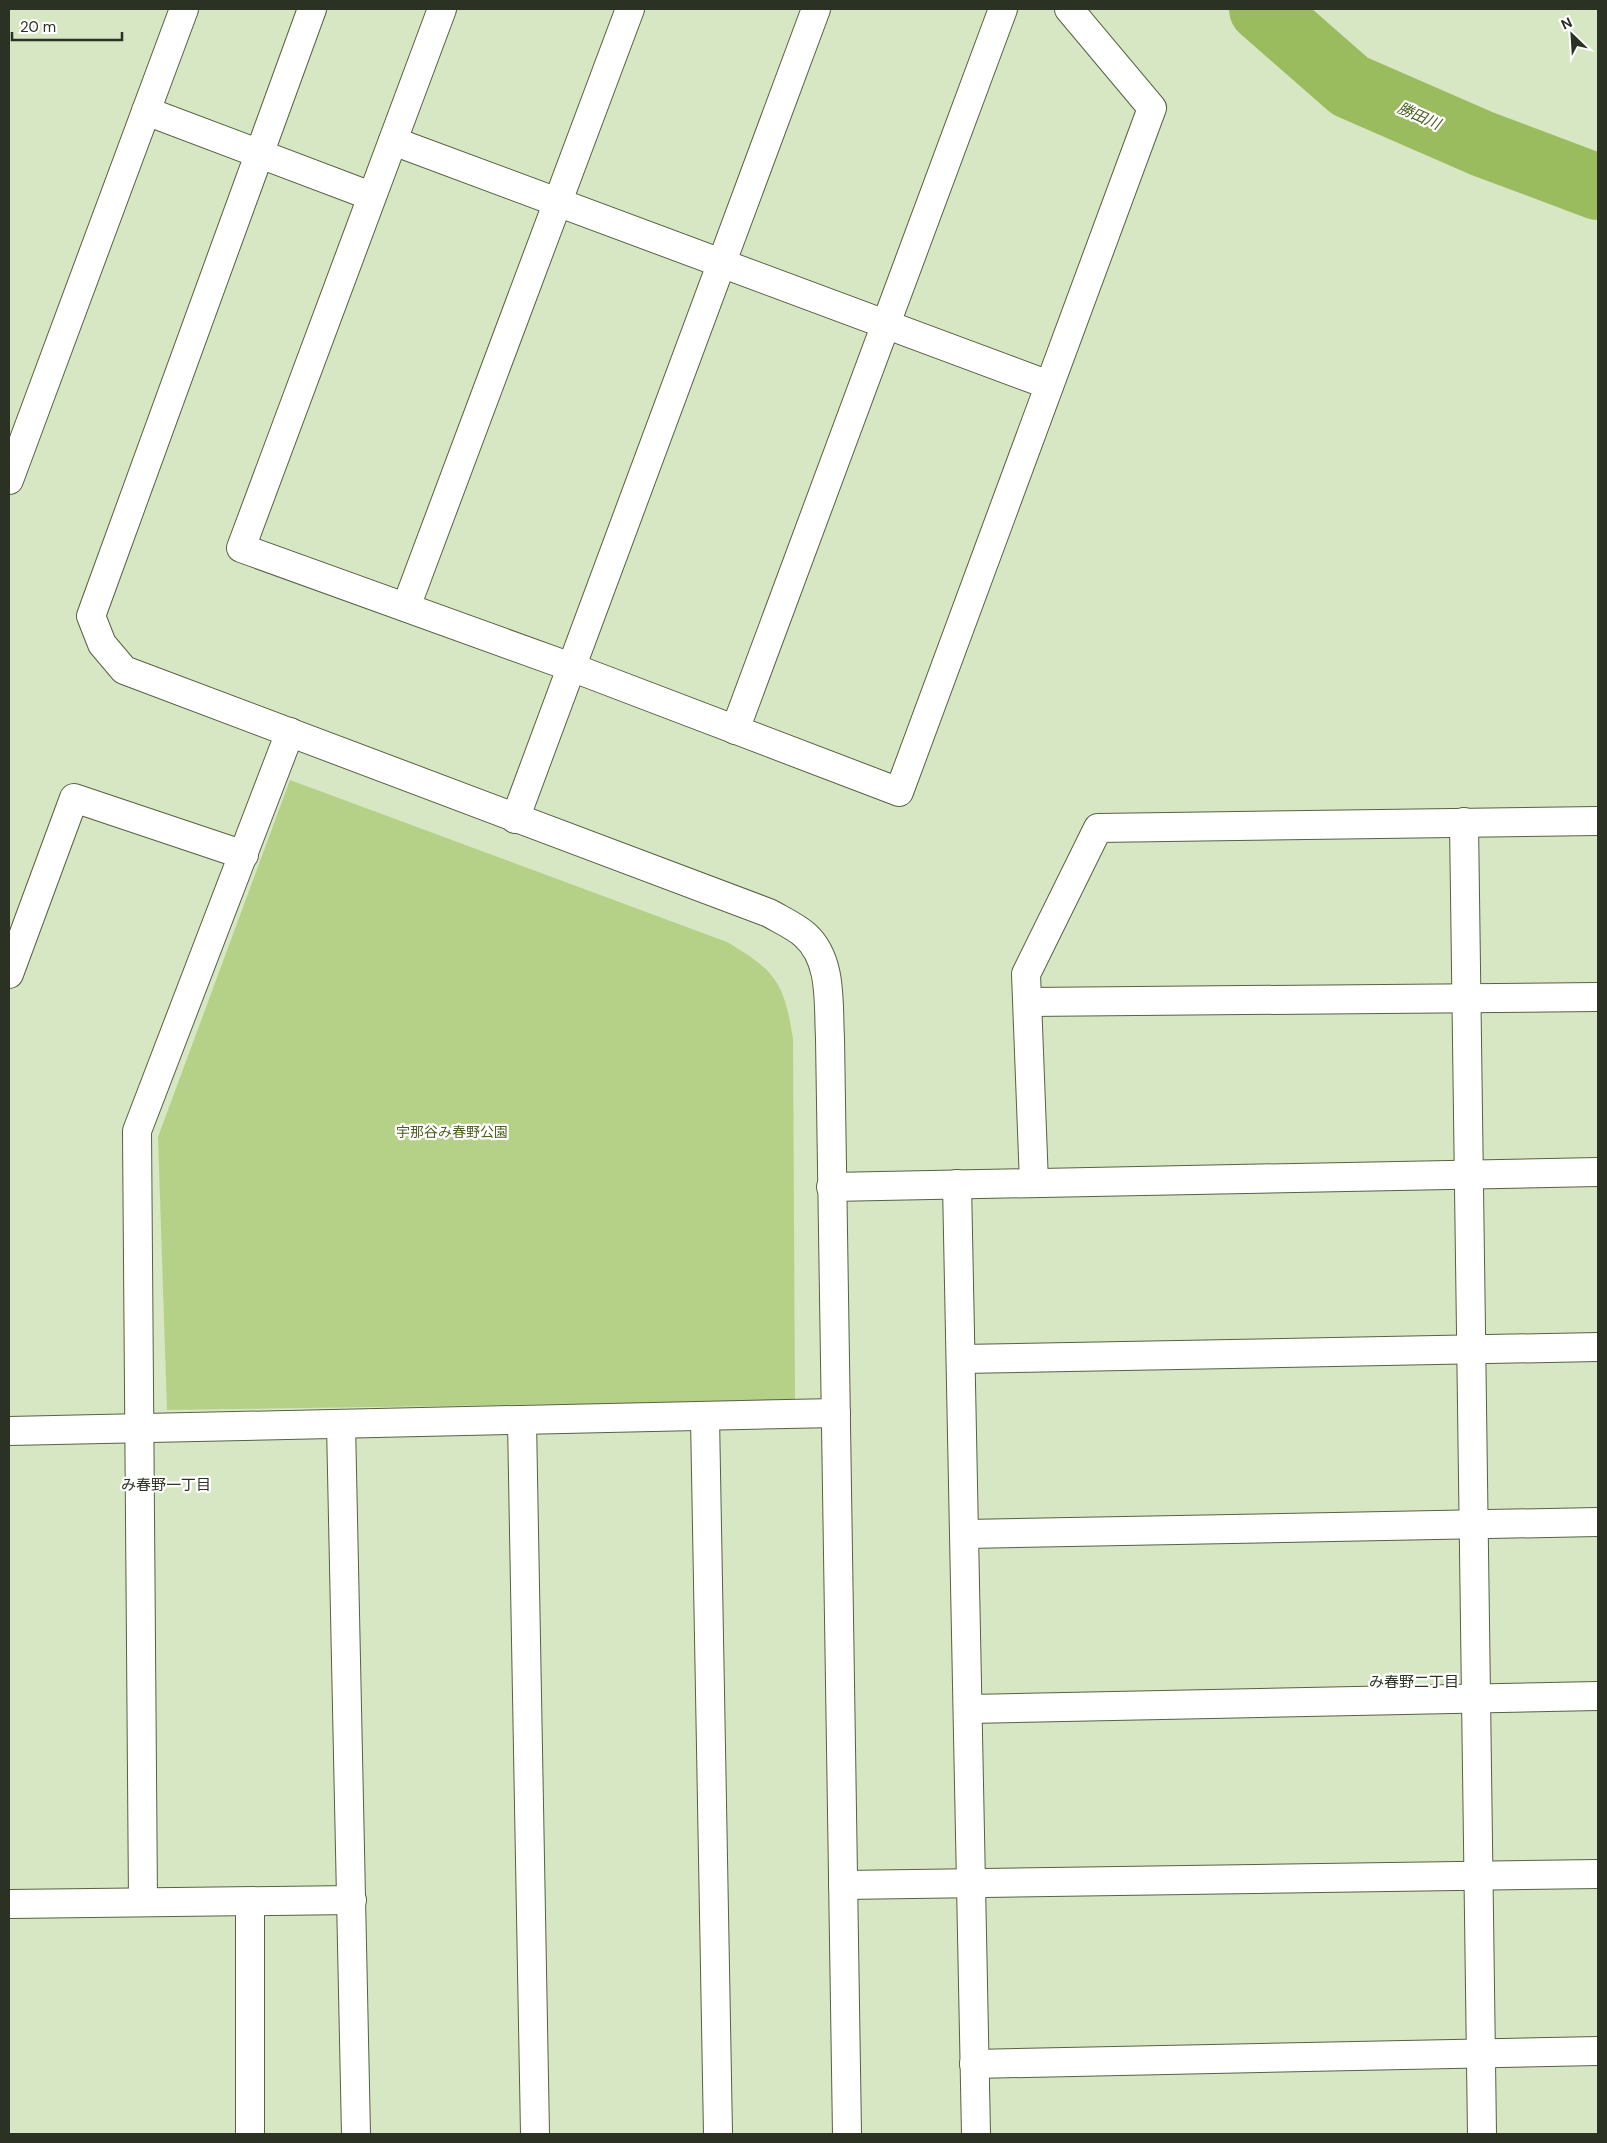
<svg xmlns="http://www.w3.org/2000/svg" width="1607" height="2143" font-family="'DM Sans','Noto Sans JP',sans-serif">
  <rect width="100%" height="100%" fill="#d7e6c3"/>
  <path fill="#b5d187" d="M290,780L727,942C776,971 784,982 793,1039L795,1401L167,1410L158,1137Z"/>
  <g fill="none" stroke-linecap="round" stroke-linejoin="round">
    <polyline stroke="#9abb5e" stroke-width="66" points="1262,9 1350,86 1483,144 1598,187"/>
    <g stroke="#566243" stroke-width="30">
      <g id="minor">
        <polyline points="442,9 241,548 571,667 899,792 1152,108 1069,9"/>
        <polyline points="146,111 371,196"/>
        <polyline points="393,141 1049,385"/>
        <polyline points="9,480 184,9"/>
        <polyline points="406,607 630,9"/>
        <polyline points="735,730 1003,9"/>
        <polyline points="515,819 816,9"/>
        <polyline points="1464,822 1482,2134"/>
        <polyline points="9,974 74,798 244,855"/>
        <polyline points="1028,1002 1598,997"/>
        <polyline points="1034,1183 1026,974 1098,828 1598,821"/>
        <path d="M957,1184C965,1501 969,1818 976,2134"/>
        <polyline points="831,1187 1598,1172"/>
        <polyline points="961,1359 1598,1347"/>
        <polyline points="705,1417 718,2134"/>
        <polyline points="522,1421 535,2134"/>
        <polyline points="341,1424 356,2134"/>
        <polyline points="9,1431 836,1413"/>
        <polyline points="966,1534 1598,1522"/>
        <polyline points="969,1709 1598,1696"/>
        <polyline points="843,1885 1598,1874"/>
        <polyline points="143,1902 137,1131 290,732"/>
        <polyline points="250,1902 250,2134"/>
        <polyline points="9,1904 352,1900"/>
        <polyline points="974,2064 1598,2051"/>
      </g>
    </g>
    <g stroke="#566243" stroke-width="30">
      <path id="tertiary" d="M312,9L91,616L102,644L124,670L769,913C781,920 795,926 805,935C833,960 828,1004 830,1038L847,2134"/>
    </g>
    <use href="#minor" stroke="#fff" stroke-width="28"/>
    <use href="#tertiary" stroke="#fff" stroke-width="28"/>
  </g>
  <g text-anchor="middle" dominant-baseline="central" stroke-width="4.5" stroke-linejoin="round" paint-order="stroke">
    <g font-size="14" fill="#4b6020" stroke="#fff">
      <text x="452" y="1132">宇那谷み春野公園</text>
    </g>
    <g font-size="15" font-style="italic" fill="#495e1d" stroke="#fff">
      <text transform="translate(1419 116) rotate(24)">勝田川</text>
    </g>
    <g font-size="15" fill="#2b3123" stroke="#fff">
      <text x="166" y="1485">み春野一丁目</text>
      <text x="1414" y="1682">み春野二丁目</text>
    </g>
  </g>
  <rect width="1607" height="2143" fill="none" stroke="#2b3123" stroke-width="20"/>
  <g transform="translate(1572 35) rotate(335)" stroke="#ffffff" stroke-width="4" paint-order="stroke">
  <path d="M0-4L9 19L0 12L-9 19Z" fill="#2b3123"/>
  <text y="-8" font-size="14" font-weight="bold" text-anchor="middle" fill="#2b3123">N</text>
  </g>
  <path d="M12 32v8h110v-8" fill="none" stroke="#2b3123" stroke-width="2.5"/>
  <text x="20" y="32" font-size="15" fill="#2b3123" stroke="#ffffff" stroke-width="4" paint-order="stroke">20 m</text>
</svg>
